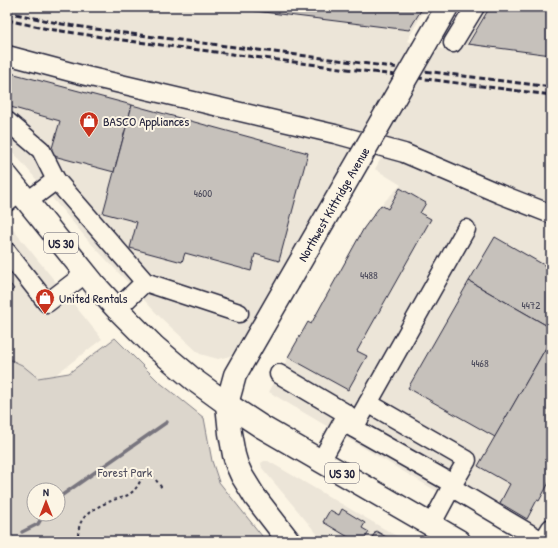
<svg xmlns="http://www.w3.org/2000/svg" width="558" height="548" font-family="'Patrick Hand',sans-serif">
  <rect width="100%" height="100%" fill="#fcf5e5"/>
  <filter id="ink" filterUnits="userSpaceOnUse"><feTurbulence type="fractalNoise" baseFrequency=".025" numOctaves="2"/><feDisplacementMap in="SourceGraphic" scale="8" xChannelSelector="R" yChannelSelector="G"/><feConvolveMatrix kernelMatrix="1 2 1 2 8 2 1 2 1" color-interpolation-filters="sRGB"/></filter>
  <g filter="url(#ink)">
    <g fill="#ece5d8">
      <polygon points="7,7 426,7 407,41 443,49 468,7 551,7 551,541 521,541 269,392 308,322 311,323 364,228 381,205 401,185 375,169 384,153 353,145 244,338 230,356 218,359 200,354 161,318 87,239 7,145"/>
      <polygon points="7,222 102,339 29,395 7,367"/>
      <polygon points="264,461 268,461 405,541 323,541 262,468 261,463"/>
    </g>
    <path fill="#dcd6cc" stroke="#7f7c84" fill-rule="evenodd" d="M115,338L158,381L204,418L212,461L219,482L266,541H7V358L22,365L38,378L69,373ZM34,490H58V514H34Z"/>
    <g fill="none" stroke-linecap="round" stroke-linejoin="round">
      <g stroke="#78757e" stroke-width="3.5">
        <polyline points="58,498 167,422"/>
        <polyline points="22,532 38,524 44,514"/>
      </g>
    </g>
    <g fill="#c6c1bb" stroke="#22223b">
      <polygon points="249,7 423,7 409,30 255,11"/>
      <polygon points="490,7 551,7 551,55 468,44"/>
      <polygon points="7,72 132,105 114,172 50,155 60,121 7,106"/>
      <polygon points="132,105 308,153 279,261 255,254 251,271 185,253 182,262 130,248 137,222 103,213"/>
      <polygon points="400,188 426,203 420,213 431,219 357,351 367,356 348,390 288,357 308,322 311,324 364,228 381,205 388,209"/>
      <polygon points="495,237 551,269 551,328 469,281"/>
      <polygon points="7,280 14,289 7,295"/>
      <polygon points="469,281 551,328 551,339 495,437 408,388"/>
      <polygon points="551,339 551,479 539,501 537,500 527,519 500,503 510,484 478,466"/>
      <polygon points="342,509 365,523 362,528 369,532 363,541 355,541 323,522 330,510 339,515"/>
      <polygon points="376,531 393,541 370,541"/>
    </g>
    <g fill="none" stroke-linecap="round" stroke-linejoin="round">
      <g stroke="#22223b" stroke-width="21">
        <g id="minor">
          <polyline points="453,43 475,7"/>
          <polyline points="7,55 82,75 335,134 404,153 500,194 551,214"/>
          <polyline points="7,121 41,150 56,180 145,282 239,313"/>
          <polyline points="28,201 56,180"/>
          <polyline points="7,202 20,191"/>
          <polyline points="7,252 47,303 86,273"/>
          <polyline points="117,309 145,282"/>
          <polyline points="279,374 347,414 321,461"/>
          <polyline points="368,403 467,460 453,484"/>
          <polyline points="343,422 453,484 431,525"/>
          <polyline points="354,428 466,229"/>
          <polyline points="451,487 542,541"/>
          <polyline points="543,541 551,528"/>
        </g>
      </g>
      <g stroke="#22223b" stroke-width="25">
        <polyline id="major" points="288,283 235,375 227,404 230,433 234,455 237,465 242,476 255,497 289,541"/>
      </g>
      <g stroke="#22223b" stroke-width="25">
        <polyline id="highway" points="7,176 95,285 117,309 155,347 194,380 227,404 262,427 459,541"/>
      </g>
      <path stroke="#22223b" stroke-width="2" stroke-dasharray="3 3" stroke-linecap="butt" d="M78,541C78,535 78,528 81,522C85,513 102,504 111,501C118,498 126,497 131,493C138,488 141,479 145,471H149L162,488"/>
      <use href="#minor" stroke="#fcf5e5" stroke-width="18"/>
      <use href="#major" stroke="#fcf5e5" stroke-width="22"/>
      <use href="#highway" stroke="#fcf5e5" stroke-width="22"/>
      <g stroke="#22223b" stroke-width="3" stroke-dasharray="6 3" stroke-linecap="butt">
        <polyline points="7,12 62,24 116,32 551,87"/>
        <polyline points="7,20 48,29 122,40 551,95"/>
      </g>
      <g stroke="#22223b" stroke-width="25" stroke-linecap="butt">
        <g id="major-bridge">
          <path id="s1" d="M288,283L447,7"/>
        </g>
      </g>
      <use href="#major-bridge" stroke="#fcf5e5" stroke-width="22"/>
    </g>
  </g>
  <defs>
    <g id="shop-pin" transform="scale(1)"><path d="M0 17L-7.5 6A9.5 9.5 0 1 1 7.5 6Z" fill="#c8321e" stroke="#fcf5e5"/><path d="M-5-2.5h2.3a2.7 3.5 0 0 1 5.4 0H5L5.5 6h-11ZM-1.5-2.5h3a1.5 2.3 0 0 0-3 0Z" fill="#fff"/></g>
  </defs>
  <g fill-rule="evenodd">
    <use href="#shop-pin" x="89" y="121"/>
    <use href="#shop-pin" x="45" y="298"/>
  </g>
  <g text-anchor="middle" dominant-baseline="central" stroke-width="4" stroke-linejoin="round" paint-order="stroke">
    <g font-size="11" fill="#4b4a5b">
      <text x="203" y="193">4600</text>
      <text x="369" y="275">4488</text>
      <text x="531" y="305">4472</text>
      <text x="480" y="363">4468</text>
    </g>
    <g fill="#fcf5e5" stroke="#63616e" stroke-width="1">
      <rect x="44" y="233" width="34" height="20" rx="3"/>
      <rect x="325" y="463" width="34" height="20" rx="3"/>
    </g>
    <g font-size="12" font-weight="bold" fill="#22223b">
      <text x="61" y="243">US 30</text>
      <text x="342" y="473">US 30</text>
    </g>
    <g font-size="13" fill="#22223b" stroke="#fcf5e5" text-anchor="start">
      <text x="103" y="121">BASCO Appliances</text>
      <text x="59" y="298">United Rentals</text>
    </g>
    <g font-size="13" fill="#22223b" stroke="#fcf5e5">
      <text stroke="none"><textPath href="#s1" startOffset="91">Northwest Kittridge Avenue</textPath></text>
    </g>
    <g font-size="13" fill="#504f5f" stroke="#fcf5e5">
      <text x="125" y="472">Forest Park</text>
    </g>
  </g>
  <rect width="558" height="548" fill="none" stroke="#fcf5e5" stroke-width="24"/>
  <rect x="12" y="12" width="534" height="524" fill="none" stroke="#22223b" stroke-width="1.5" filter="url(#ink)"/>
  <g transform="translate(46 502)"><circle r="19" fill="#fcf5e5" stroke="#a5a1a1"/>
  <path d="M0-3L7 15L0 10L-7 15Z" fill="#c8321e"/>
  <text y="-6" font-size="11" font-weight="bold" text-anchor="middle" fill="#22223b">N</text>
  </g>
</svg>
